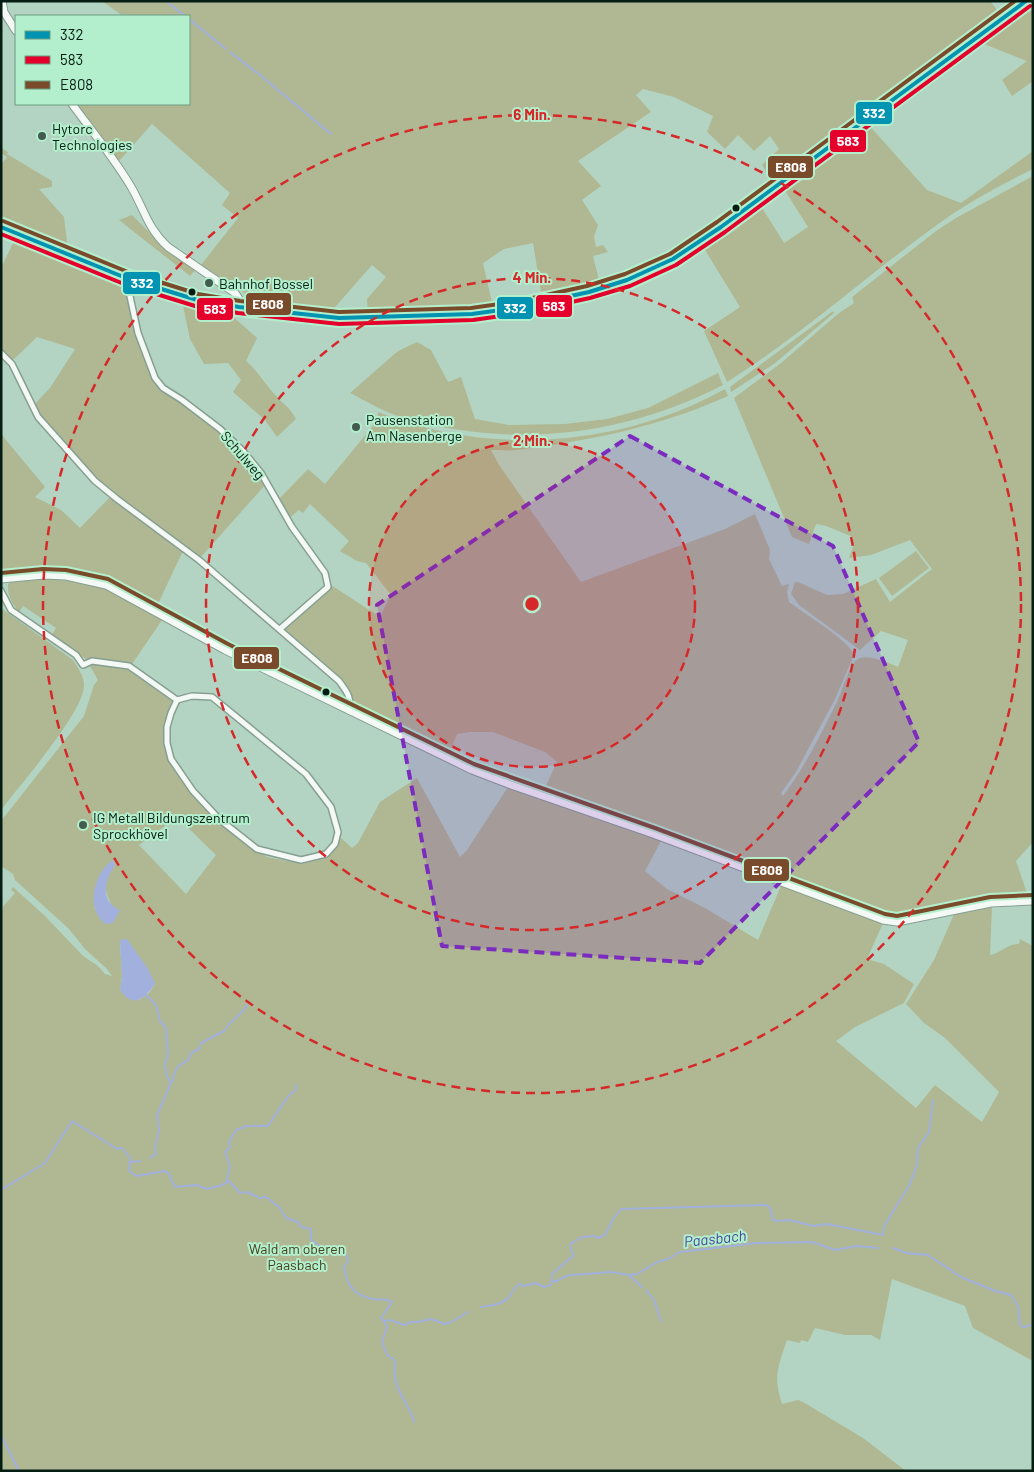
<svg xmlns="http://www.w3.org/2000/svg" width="1034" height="1472" font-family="Barlow,sans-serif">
  <rect width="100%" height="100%" fill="#b3d4c2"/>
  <g fill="#afb892" fill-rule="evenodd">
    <polygon points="102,1 990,1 1001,15 774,183 762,165 779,149 770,136 754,151 738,135 725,149 707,132 713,116 674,97 643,89 636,95 651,112 578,161 601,186 582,200 598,225 594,237 596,247 603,245 608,252 593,256 600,284 542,298 533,243 504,249 483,263 493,307 368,315 367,299 386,277 372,265 329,314 250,304 245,293 201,265 238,218 222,205 230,193 152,124 119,161 77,104 189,104 189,16 123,16"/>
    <polygon points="1033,4 1033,81 1012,96 1002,80 1027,61 979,42"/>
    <path d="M867,123L927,190L961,203L1033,151V169C1001,185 969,202 941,222C868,274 802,335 727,382L704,331L740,307L702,245L759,203L784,243L808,227L782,186Z"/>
    <polygon points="1,148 8,152 7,154 52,181 52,187 39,189 64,217 68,250 16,230 14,227 1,222 1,165 7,157 1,153"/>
    <path d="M1033,176V842L1016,861L1029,899C1000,898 973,902 945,908C924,912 905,919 884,918L543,792L557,762L545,752L493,732H471L457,734L449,754L424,743L353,706L348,690L283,629L323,594L331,585L380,617L391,595L366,563L357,561L340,551L349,541L310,504L303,513L299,510L288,519L279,499L308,469L325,484L373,426L378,417V412C488,457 621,447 725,389L728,396C659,427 592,440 517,450C509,451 499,450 491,450L499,465L581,582L725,529L755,514L770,550L769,559L782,586L789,584L787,592L789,602C802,612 850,641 854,655L835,699L796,772L781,793L783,796C805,767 821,734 837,702C842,692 850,661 860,658C872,655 888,663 898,667L908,640L881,631L860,650L799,605L791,594L795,582H798L827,595L843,594L876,579L890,602L932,569L910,540L871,555L849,558L853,547V537L826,526L816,524L809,544L792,537L734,398L781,363L839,313L854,303L852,297L936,231L956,218Z"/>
    <polygon points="132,215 158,241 197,268 190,276 119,220"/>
    <polygon points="16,237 125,282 154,379 220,430 242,452 260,474 266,484 200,558 111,493 69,450 40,417 34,405 50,388 75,349 37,337 12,361 1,350 1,268"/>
    <path d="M182,301L219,308L231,315L257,338L246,361C258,371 265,384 275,395C284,405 289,406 296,419L277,437L265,420L233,392L241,380L228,363L204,364L190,339Z"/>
    <polygon points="833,311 834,313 774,364 731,392 730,387"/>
    <path d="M417,342L431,350L448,382L461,377L475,419L509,425L565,424L607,419L648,408L718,373L723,385C622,437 511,449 401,417C384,412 366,401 350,393L398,351Z"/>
    <path d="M1,434L45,487L35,497L61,510L80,528L110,497L183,551L156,608C128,593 99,575 67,571C45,568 23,573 1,575Z"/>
    <polygon points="916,551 929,568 892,596 879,578"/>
    <path d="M46,579L73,581L100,586L162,620L128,670L172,701L164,724L166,751L180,778L195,799L219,823L244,843L267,857L302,864L327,858L334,851L341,838L352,848L358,843L380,802L417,778L460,857L467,850L508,787L661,841L645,871L667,889L705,908L758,940L781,886L883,923L867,959L884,964L914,984L904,1003L855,1027L836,1041L916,1108L935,1085L982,1122L999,1092L945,1038L924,1023L906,1004L934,960L955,912L992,907L990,955C1004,952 1006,944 1019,944L1020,939L1033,946V1361L973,1328L965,1306L892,1279L880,1340L871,1335H845L815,1328L808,1342L801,1340L800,1343L787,1340C778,1367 773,1376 782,1404L798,1400L803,1402L863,1438L906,1471H1V909L15,893L11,890L13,887L45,916L83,956L98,966L105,974L112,976L106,968L85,949L69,929L15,880L13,874L1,866V821L84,716L94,685L98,680L86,659L52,635L56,628L23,606L19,612C12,603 7,595 8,584L11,582ZM177,817L216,855L186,894L139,845ZM113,860L115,865C103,881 103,890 113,907L94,909ZM120,943L155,984L149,993L139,1000L120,990L122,977Z"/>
    <path d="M1,608L73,660C78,668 84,676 84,685C85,711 19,786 1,810Z"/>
  </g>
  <g fill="#a2b0dd">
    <path d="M113,860L115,865C105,879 99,901 120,910L113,923L105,924C85,907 94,873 113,860Z"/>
    <path d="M122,939H127L148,969L155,984C144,999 133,1009 120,990L122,977L120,942Z"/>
  </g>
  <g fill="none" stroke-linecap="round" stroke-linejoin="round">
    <g stroke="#a2b0dd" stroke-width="2">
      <polyline points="166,1 185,16"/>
      <polyline points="189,19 226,49"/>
      <polyline points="230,52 260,75 331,134"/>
      <polyline points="146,995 156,1005 160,1021 166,1028 168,1055 165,1064 166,1074 171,1083 157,1115 159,1130 155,1147 156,1154 150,1158"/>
      <polyline points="172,1082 177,1067 188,1060 191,1053 199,1049 201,1043 224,1031 229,1024 244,1010 247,1005"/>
      <polyline points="131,1162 140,1161"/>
      <polyline points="226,1183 230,1166 225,1152 230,1147 229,1142 236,1130 247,1126 268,1126 289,1095 296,1090 296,1085"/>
      <path d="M1,1190L45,1163L72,1121L117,1149L122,1148L130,1158L129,1171L137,1176L164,1171L168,1173L175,1187L196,1185L207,1189L222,1185L229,1181L240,1193L247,1192L260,1198L266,1197L279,1207L286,1218L298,1222L301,1227L311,1229V1240L328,1252L344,1254L347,1256L348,1261L344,1267C347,1285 354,1296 373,1299C380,1301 385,1297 392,1302L381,1318L384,1321L390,1320L404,1325L411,1322H418L431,1319L445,1324L451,1322L468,1312"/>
      <polyline points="893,1248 907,1253 928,1255 961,1277 995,1291 1011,1295 1018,1306 1020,1325 1023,1327 1029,1326 1033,1323"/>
      <polyline points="629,1275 642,1287"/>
      <polyline points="552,1280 552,1274 573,1256 570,1244 582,1237 594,1236 598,1238 605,1235 613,1219 621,1209 766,1205 770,1208 773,1220 777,1221 790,1220 813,1226 827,1224 883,1235 884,1226 910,1184 917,1165 918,1148 929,1132 933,1100"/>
      <polyline points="646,1290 654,1300 661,1321"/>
      <path d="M481,1307C491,1306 506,1304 511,1294C514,1289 514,1287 519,1284L523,1286L536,1283L544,1287L550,1285L552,1280L555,1282L566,1276L572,1275L611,1272L629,1275L637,1274L657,1262L668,1259L680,1252L757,1243L812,1242L835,1250L857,1246L878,1248"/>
      <path d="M384,1321L387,1327L382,1342L387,1355L395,1360C394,1370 394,1379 398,1388C403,1400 411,1409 414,1422"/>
      <polyline points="1,1435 19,1471"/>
    </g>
    <g stroke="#869f92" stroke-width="8">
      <g id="minor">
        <polyline points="126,278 138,333 155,378 163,388 182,400 220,429 243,451 261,473 292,527 325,573 328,587 280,629"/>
        <path d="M1,353L12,364L38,417L95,481L117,499L199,560L339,681C346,691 352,697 349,709"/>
        <polyline points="1,591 11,610 76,655 83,665 92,661 129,666 177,700"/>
        <polygon points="192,696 212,697 306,774 331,807 338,832 335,844 326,854 301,860 257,849 219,819 193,791 171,759 167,743 167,727 171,713 177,700"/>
      </g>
    </g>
    <g stroke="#869f92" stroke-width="9">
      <g id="tertiary">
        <polyline points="2,1 4,12 16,31"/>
        <path d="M72,104C92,131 113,157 130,185C144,208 147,228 168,247L235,293L239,299V307"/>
        <polyline points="1,579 44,575 66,576 106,585 225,650 472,770 511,785 653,834 883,920 897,922 991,903 1033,901"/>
      </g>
    </g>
    <g stroke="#869f92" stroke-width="10">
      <polyline id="secondary" points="1,227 126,278 197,300 239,307 339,318 429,316 472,314 515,308 589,292 627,280 673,259 721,227 1026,1"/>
    </g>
    <use href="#minor" stroke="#f4f9f6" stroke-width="5"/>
    <use href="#tertiary" stroke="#f4f9f6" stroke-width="7"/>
    <use href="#secondary" stroke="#eeefeb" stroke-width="8"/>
    <g stroke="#b3efcd" stroke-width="8">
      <polyline id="bus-1" points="1,227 126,278 197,300 239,307 339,318 472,314 515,308 589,292 627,280 673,259 721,227 1026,1"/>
    </g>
    <g stroke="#b3efcd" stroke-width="8">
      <polyline id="bus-2" points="1,234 124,284 195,306 238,313 339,324 473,320 516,314 590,298 630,286 676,265 725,232 1030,6"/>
    </g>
    <g stroke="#b3efcd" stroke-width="8">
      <g id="bus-3">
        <polyline points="3,221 128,272 198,294 240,301 339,312 471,308 514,302 587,286 625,274 670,254 717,222 1015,1"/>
        <polyline points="1,573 43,569 66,570 108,579 228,644 474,764 655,828 885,914 897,916 990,897 1033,895"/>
      </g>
    </g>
    <use href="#bus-1" stroke="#0194b2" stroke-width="4"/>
    <use href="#bus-2" stroke="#e4002b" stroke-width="4"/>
    <use href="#bus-3" stroke="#7a4b2a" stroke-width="4"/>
  </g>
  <path fill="#7b2cbf" fill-opacity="0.2" stroke="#7b2cbf" stroke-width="4" stroke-dasharray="10 6" stroke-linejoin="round" d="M630,436L833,546L919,742L700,963L442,946L377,605Z"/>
  <circle cx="532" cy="604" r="163" fill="#d62828" fill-opacity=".12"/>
  <g fill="none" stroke="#d62828" stroke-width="2.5" stroke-dasharray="9 6">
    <circle cx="532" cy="604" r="163"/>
    <circle cx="532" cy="604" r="326"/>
    <circle cx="532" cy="604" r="489"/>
  </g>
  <g fill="#425d50" stroke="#b3efcd" stroke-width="2">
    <circle cx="42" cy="136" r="5"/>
    <circle cx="209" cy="283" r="5"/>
    <circle cx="356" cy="427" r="5"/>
    <circle cx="83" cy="825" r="5"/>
  </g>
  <g fill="#051d12" stroke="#b3efcd" stroke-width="2">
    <circle cx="736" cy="208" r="4.5"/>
    <circle cx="192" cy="292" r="4.5"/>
    <circle cx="326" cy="692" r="4.5"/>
  </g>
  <g text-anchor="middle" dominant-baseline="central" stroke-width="4" stroke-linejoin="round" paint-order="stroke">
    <g font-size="14" fill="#051d12" stroke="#b3efcd" text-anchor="start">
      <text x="52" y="128">Hytorc<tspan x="52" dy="16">Technologies</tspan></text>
      <text x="219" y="283">Bahnhof Bossel</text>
      <text x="366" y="419">Pausenstation<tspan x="366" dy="16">Am Nasenberge</tspan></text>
      <text x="93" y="817">IG Metall Bildungszentrum<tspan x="93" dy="16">Sprockhövel</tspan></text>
    </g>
    <g font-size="14" fill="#051d12" stroke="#b3efcd">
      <text transform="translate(243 455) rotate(49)">Schulweg</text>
    </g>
    <g font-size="14" fill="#46401c" stroke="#b3efcd">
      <text x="297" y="1248">Wald am oberen<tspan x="297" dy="16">Paasbach</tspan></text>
    </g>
    <g font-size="15" font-style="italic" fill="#48479c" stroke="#b3efcd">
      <text transform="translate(715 1238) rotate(-6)">Paasbach</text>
    </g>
  </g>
  <circle cx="532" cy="604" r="8" fill="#d62828" stroke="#b3efcd" stroke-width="2.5"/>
  <g font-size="15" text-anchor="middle" font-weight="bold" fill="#d62828" stroke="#b3efcd" stroke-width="4" stroke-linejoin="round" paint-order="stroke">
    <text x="532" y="120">6 Min.</text>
    <text x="532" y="283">4 Min.</text>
    <text x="532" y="446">2 Min.</text>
  </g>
  <g stroke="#b3efcd" stroke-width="2">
    <rect x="855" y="101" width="38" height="24" rx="5" fill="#0194b2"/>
    <rect x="829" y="129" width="38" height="24" rx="5" fill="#e4002b"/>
    <rect x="767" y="155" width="47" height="24" rx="5" fill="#7a4b2a"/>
    <rect x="122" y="271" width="39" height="24" rx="5" fill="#0194b2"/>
    <rect x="245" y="292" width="47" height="24" rx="5" fill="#7a4b2a"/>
    <rect x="535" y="294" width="38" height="24" rx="5" fill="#e4002b"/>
    <rect x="496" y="296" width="38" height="24" rx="5" fill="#0194b2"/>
    <rect x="196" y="297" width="38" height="24" rx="5" fill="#e4002b"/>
    <rect x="233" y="646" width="47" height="24" rx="5" fill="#7a4b2a"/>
    <rect x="743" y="858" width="47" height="24" rx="5" fill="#7a4b2a"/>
  </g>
  <g font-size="14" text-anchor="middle" font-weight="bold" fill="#fff">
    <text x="874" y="118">332</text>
    <text x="848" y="146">583</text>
    <text x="791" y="172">E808</text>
    <text x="142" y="288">332</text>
    <text x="268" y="309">E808</text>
    <text x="554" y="311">583</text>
    <text x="515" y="313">332</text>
    <text x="215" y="314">583</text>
    <text x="257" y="663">E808</text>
    <text x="767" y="875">E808</text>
  </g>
  <rect width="1034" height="1472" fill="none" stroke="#051d12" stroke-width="5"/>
  <rect x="15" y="15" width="175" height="90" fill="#b3efcd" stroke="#6d9b82"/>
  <rect x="25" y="31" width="25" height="8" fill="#0194b2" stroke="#6d9b82"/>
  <text x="60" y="40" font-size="15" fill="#051d12">332</text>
  <rect x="25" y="56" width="25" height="8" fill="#e4002b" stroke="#6d9b82"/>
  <text x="60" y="65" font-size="15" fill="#051d12">583</text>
  <rect x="25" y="81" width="25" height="8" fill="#7a4b2a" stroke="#6d9b82"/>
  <text x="60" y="90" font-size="15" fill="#051d12">E808</text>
</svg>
